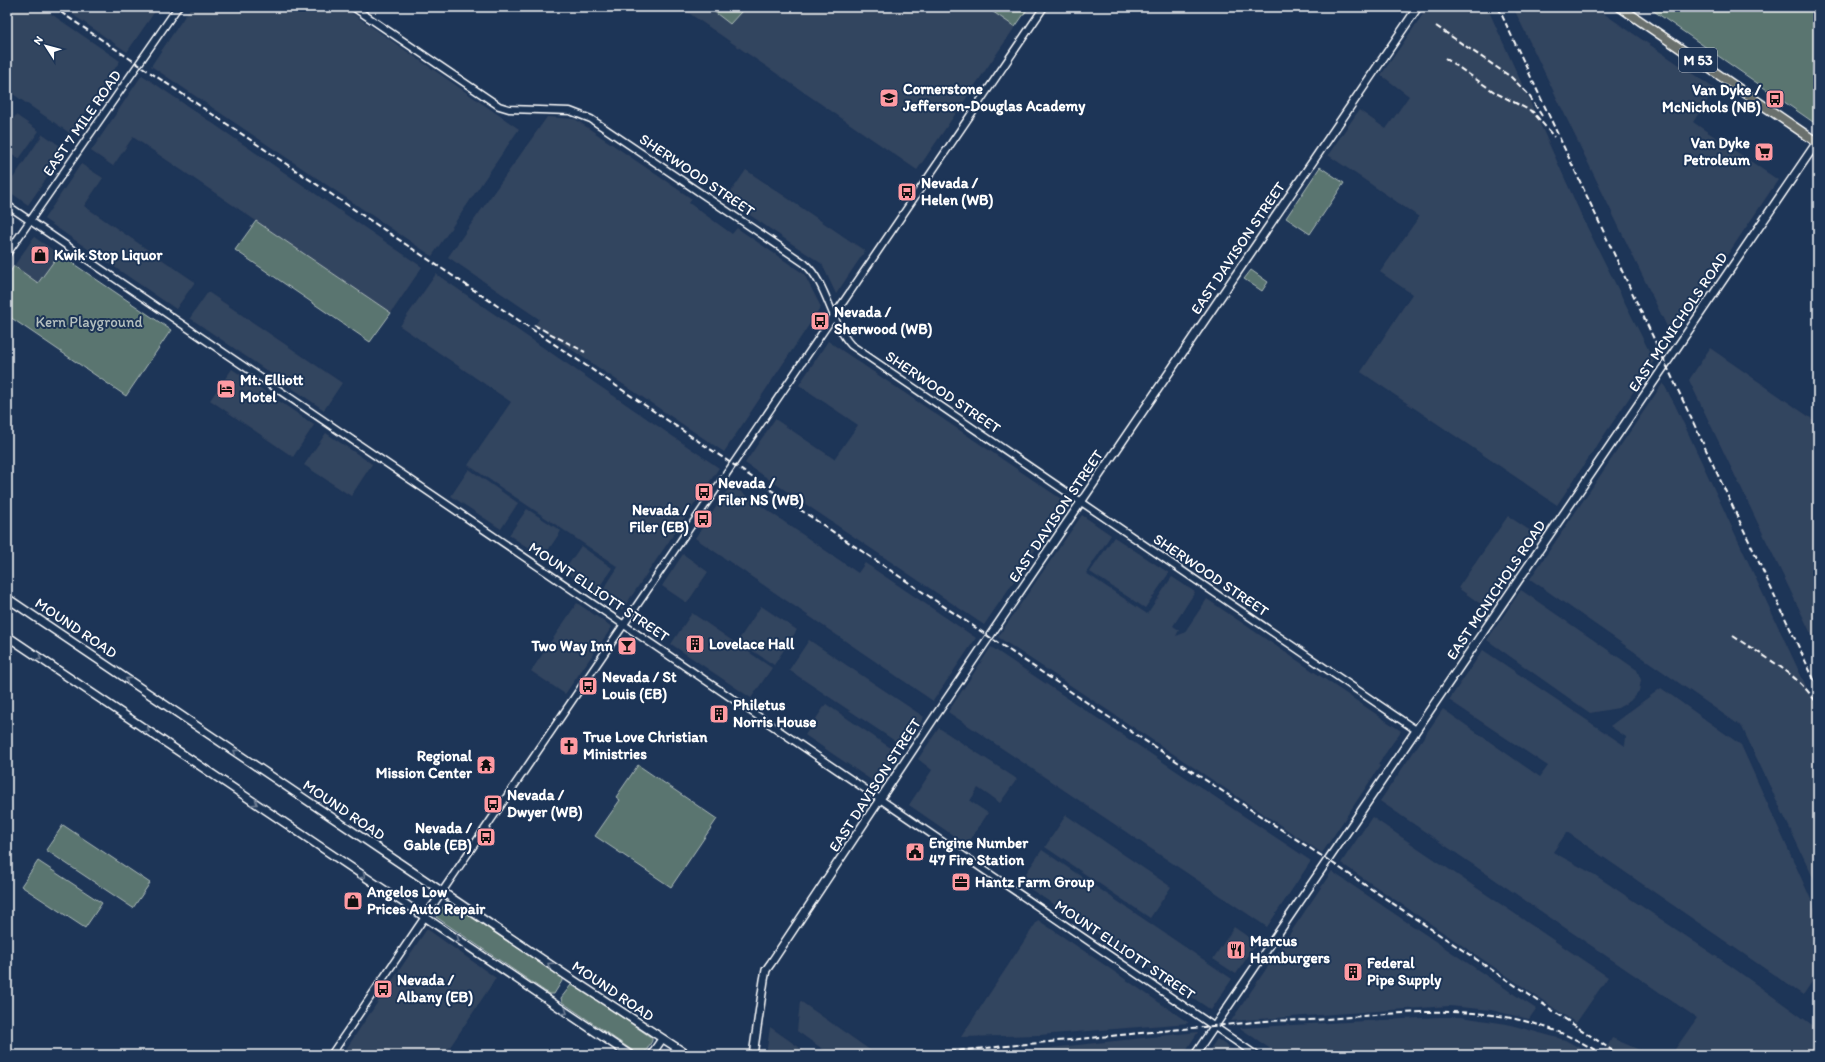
<svg xmlns="http://www.w3.org/2000/svg" width="1825" height="1062" font-family="Itim,sans-serif">
  <rect width="100%" height="100%" fill="#1d3557"/>
  <filter id="ink" filterUnits="userSpaceOnUse"><feTurbulence type="fractalNoise" baseFrequency=".025" numOctaves="2"/><feDisplacementMap in="SourceGraphic" scale="8" xChannelSelector="R" yChannelSelector="G"/><feConvolveMatrix kernelMatrix="1 2 1 2 8 2 1 2 1" color-interpolation-filters="sRGB"/></filter>
  <g filter="url(#ink)">
    <g fill="#33445e">
      <polygon points="7,7 41,7 120,61 71,134 7,90"/>
      <polygon points="62,7 158,7 127,52"/>
      <polygon points="191,7 343,7 519,129 432,256 151,66"/>
      <polygon points="680,7 986,7 1015,27 917,170"/>
      <polygon points="1428,7 1487,7 1584,221 1654,361 1557,505 1361,372 1412,294 1380,272 1419,217 1328,155 1359,110 1386,129 1409,96 1381,75"/>
      <polygon points="1513,7 1594,7 1715,89 1693,122 1778,180 1672,337"/>
      <polygon points="142,75 422,267 391,313 133,137 113,166 91,151"/>
      <polygon points="16,115 39,131 19,159 7,150 7,128"/>
      <polygon points="547,117 575,119 692,199 689,203 732,234 737,228 804,274 821,307 724,452 535,325 539,319 448,257"/>
      <polygon points="43,134 66,150 28,205 7,190 7,187"/>
      <polygon points="81,164 103,178 84,206 195,282 176,309 44,219"/>
      <polygon points="746,170 865,251 836,294 822,264 726,199"/>
      <polygon points="34,237 59,254 38,283 14,266"/>
      <polygon points="436,274 719,468 622,610 600,595 618,567 468,465 511,402 400,326"/>
      <polygon points="208,292 342,383 324,410 190,318"/>
      <polygon points="828,341 1067,503 984,625 745,463 775,419 834,459 858,425 799,385"/>
      <polygon points="1710,348 1818,423 1818,648 1689,380"/>
      <polygon points="232,369 314,425 293,457 210,400"/>
      <polygon points="1663,383 1675,405 1818,712 1818,888 1742,727 1530,579"/>
      <polygon points="326,433 372,464 351,496 304,465"/>
      <polygon points="469,469 518,503 501,529 451,496"/>
      <polygon points="731,485 858,573 865,563 976,638 933,701 695,538"/>
      <polygon points="527,509 561,531 543,558 509,535"/>
      <polygon points="1082,515 1111,535 1086,573 1147,614 1172,577 1195,592 1173,626 1179,630 1176,636 1184,633 1207,599 1401,731 1378,764 1380,766 1322,853 998,637"/>
      <polygon points="1508,516 1535,534 1485,607 1458,588"/>
      <polygon points="1114,537 1169,573 1145,608 1090,572"/>
      <polygon points="581,546 612,568 596,592 564,571"/>
      <polygon points="683,554 708,572 687,603 662,586"/>
      <polygon points="1521,590 1637,670 1641,680 1639,691 1630,701 1618,708 1590,713 1487,640"/>
      <polygon points="577,603 612,627 565,694 531,671"/>
      <polygon points="761,606 797,630 774,665 738,641"/>
      <polygon points="692,613 772,668 751,698 671,644"/>
      <polygon points="809,640 924,717 904,747 789,670"/>
      <polygon points="991,647 1311,861 1267,927 948,712"/>
      <polygon points="1483,650 1625,746 1626,737 1610,726 1661,688 1741,745 1818,915 1818,973 1803,995 1567,832 1553,852 1595,875 1732,967 1818,1029 1818,1055 1671,1055 1697,1018 1380,801 1443,709 1540,777 1548,766 1449,700"/>
      <polygon points="826,704 898,753 877,784 805,735"/>
      <polygon points="939,728 1017,779 1000,803 978,788 970,801 988,813 967,845 909,805 932,770 918,759"/>
      <polygon points="1066,815 1171,887 1150,918 1045,847"/>
      <polygon points="1372,817 1608,977 1576,1023 1341,863"/>
      <polygon points="1042,850 1232,979 1211,1010 1020,882"/>
      <polygon points="1332,871 1337,875 1536,1009 1529,1019 1491,1010 1449,1006 1231,1021"/>
      <polygon points="1038,920 1093,957 1189,1023 1039,1035 961,1037"/>
      <polygon points="1234,927 1257,943 1236,974 1213,959"/>
      <polygon points="427,929 496,978 452,1044 444,1055 342,1055"/>
      <polygon points="800,1001 877,1055 831,1055 797,1031"/>
      <polygon points="1439,1017 1461,1017 1507,1024 1565,1040 1593,1055 1279,1055 1240,1028"/>
      <polygon points="770,1027 810,1055 766,1055"/>
      <polygon points="1198,1032 1183,1055 985,1055"/>
      <polygon points="1612,1038 1651,1055 1603,1055"/>
      <polygon points="1217,1039 1240,1055 1206,1055"/>
    </g>
    <g fill="#5a7470" stroke="#acbab8">
      <polygon points="708,7 743,7 741,12 730,24"/>
      <polygon points="986,7 1029,7 1015,27"/>
      <polygon points="1648,7 1818,7 1818,116 1813,122"/>
      <polygon points="1320,167 1344,183 1310,234 1286,218"/>
      <polygon points="256,221 391,313 370,342 235,250"/>
      <polygon points="59,254 171,330 126,396 7,315 7,276 14,266 38,283"/>
      <polygon points="1251,270 1268,282 1262,291 1244,279"/>
      <polygon points="638,765 717,819 671,887 595,836 620,800 616,797"/>
      <polygon points="63,825 150,883 133,908 46,850"/>
      <polygon points="38,861 102,903 85,928 21,886"/>
      <polygon points="447,901 562,977 562,981 554,994 549,994 436,917"/>
      <polygon points="571,985 575,985 652,1038 652,1041 644,1054 639,1055 562,1002 561,998"/>
    </g>
    <g fill="none" stroke-linecap="round" stroke-linejoin="round">
      <g stroke="#fff" stroke-width="9">
        <g id="tertiary">
          <path d="M353,7L499,106L509,109L570,111L591,119L804,263C828,284 830,322 851,345L1416,730"/>
          <polyline points="7,205 1256,1055"/>
          <polyline points="7,254 178,7"/>
          <polyline points="331,1055 1044,7"/>
        </g>
      </g>
      <g stroke="#fff" stroke-width="10">
        <g id="secondary">
          <polyline points="7,598 570,978 688,1055"/>
          <polyline points="7,636 630,1055"/>
          <polyline points="651,1055 662,1039"/>
          <polyline points="753,1055 764,980 766,970 771,963 936,715 1418,7"/>
          <polyline points="1195,1055 1817,142"/>
        </g>
      </g>
      <g stroke="#fff" stroke-width="11">
        <polyline id="primary" points="1620,7 1818,143"/>
      </g>
      <use href="#tertiary" stroke="#1d3557" stroke-width="6"/>
      <use href="#secondary" stroke="#1d3557" stroke-width="7"/>
      <use href="#primary" stroke="#6a706d" stroke-width="8"/>
      <g stroke="#fff" stroke-width="2" stroke-dasharray="6 3" stroke-linecap="butt">
        <polyline points="53,7 1098,710 1328,860 1619,1055"/>
        <polyline points="1498,7 1818,688"/>
        <polyline points="1436,26 1511,77 1528,94 1542,116"/>
        <polyline points="1445,58 1496,93 1533,112 1554,137"/>
        <polyline points="534,325 585,352"/>
        <path d="M1733,636C1764,657 1798,673 1818,705"/>
        <path d="M914,1055L1265,1021C1285,1020 1306,1021 1326,1019C1424,1011 1514,998 1603,1055"/>
      </g>
    </g>
    <defs><path id="oneway-chevron" d="M-2-3.5L2.5 0L-2 3.5" fill="none" stroke-width="1.6" stroke-linecap="round" stroke-linejoin="round"/></defs>
    <g stroke="#6c7c92">
      <use href="#oneway-chevron" transform="translate(39 658) rotate(34)"/>
      <use href="#oneway-chevron" transform="translate(128 680) rotate(-146)"/>
      <use href="#oneway-chevron" transform="translate(147 730) rotate(34)"/>
      <use href="#oneway-chevron" transform="translate(236 752) rotate(-146)"/>
      <use href="#oneway-chevron" transform="translate(255 803) rotate(34)"/>
      <use href="#oneway-chevron" transform="translate(363 876) rotate(34)"/>
      <use href="#oneway-chevron" transform="translate(457 940) rotate(34)"/>
      <use href="#oneway-chevron" transform="translate(550 965) rotate(-145)"/>
      <use href="#oneway-chevron" transform="translate(565 1012) rotate(34)"/>
    </g>
  </g>
  <defs>
    <g id="school-square" transform="scale(1)"><rect x="-9" y="-9" width="18" height="18" rx="4" fill="#ff9aa2" stroke="#1d3557"/><path d="M0-5L7-2L0 1L-7-2ZM-4 1L0 2.5L4 1V4Q0 6-4 4Z" fill="#111"/></g>
    <g id="bus-square" transform="scale(1)"><rect x="-9" y="-9" width="18" height="18" rx="4" fill="#ff9aa2" stroke="#1d3557"/><path d="M-5-6H5V4H4V6H2V4H-2V6H-4V4H-5ZM-3.5-4V0h7V-4ZM-3.5 1.2v1.5H-2V1.2ZM2 1.2v1.5H3.5V1.2Z" fill="#111"/></g>
    <g id="supermarket-square" transform="scale(1)"><rect x="-9" y="-9" width="18" height="18" rx="4" fill="#ff9aa2" stroke="#1d3557"/><path d="M-6-5.5h2.5l.6 2H6L4.5 2H-2.5L-4.4-4H-6ZM-1.5 3.2a1.3 1.3 0 1 0 .1 0ZM3 3.2a1.3 1.3 0 1 0 .1 0Z" fill="#111"/></g>
    <g id="shop-square" transform="scale(1)"><rect x="-9" y="-9" width="18" height="18" rx="4" fill="#ff9aa2" stroke="#1d3557"/><path d="M-5-2.5h2.3a2.7 3.5 0 0 1 5.4 0H5L5.5 6h-11ZM-1.5-2.5h3a1.5 2.3 0 0 0-3 0Z" fill="#111"/></g>
    <g id="hotel-square" transform="scale(1)"><rect x="-9" y="-9" width="18" height="18" rx="4" fill="#ff9aa2" stroke="#1d3557"/><path d="M-6-4.5h1.5V1H6V5H4.5V3h-9V5H-6ZM-4 0a1.8 1.8 0 1 1 3.6 0ZM.5 0V-2.5h3Q6-2.5 6 0Z" fill="#111"/></g>
    <g id="building-square" transform="scale(1)"><rect x="-9" y="-9" width="18" height="18" rx="4" fill="#ff9aa2" stroke="#1d3557"/><path d="M-4-6H4V6H1V3H-1V6H-4ZM-2.5-4.3h1.7v1.8h-1.7ZM.8-4.3h1.7v1.8H.8ZM-2.5-1h1.7V.8h-1.7ZM.8-1h1.7V.8H.8Z" fill="#111"/></g>
    <g id="bar-square" transform="scale(1)"><rect x="-9" y="-9" width="18" height="18" rx="4" fill="#ff9aa2" stroke="#1d3557"/><path d="M-6-5H6L.8 .8V4.5H3.5V6h-7V4.5H-.8V.8Z" fill="#111"/></g>
    <g id="church-square" transform="scale(1)"><rect x="-9" y="-9" width="18" height="18" rx="4" fill="#ff9aa2" stroke="#1d3557"/><path d="M-1.2-6h2.4v3.5h3.3v2.4h-3.3V6h-2.4V-.1h-3.3v-2.4h3.3Z" fill="#111"/></g>
    <g id="temple-square" transform="scale(1)"><rect x="-9" y="-9" width="18" height="18" rx="4" fill="#ff9aa2" stroke="#1d3557"/><path d="M0-6L5-2H3V0L6.5 2.5H4V6H1.5V3h-3V6H-4V2.5H-6.5L-3 0V-2H-5Z" fill="#111"/></g>
    <g id="civic-square" transform="scale(1)"><rect x="-9" y="-9" width="18" height="18" rx="4" fill="#ff9aa2" stroke="#1d3557"/><path d="M-.6-6.5H3V-4.5H.6V-3L4-1V1h2V6H-6V1h2V-1L-.6-3ZM-1.2 2.5V6h2.4V2.5Z" fill="#111"/></g>
    <g id="office-square" transform="scale(1)"><rect x="-9" y="-9" width="18" height="18" rx="4" fill="#ff9aa2" stroke="#1d3557"/><path d="M-6-3h4V-5.5h4V-3h4V5H-6ZM-1-4.5V-3h2v-1.5ZM-6 0V1H6V0Z" fill="#111"/></g>
    <g id="restaurant-square" transform="scale(1)"><rect x="-9" y="-9" width="18" height="18" rx="4" fill="#ff9aa2" stroke="#1d3557"/><path d="M-5-6h1v4h1v-4h1v4h1v-4h1v5L-1.5 .5V6h-2V.5L-5-1ZM5-6V6H3V1.5H1.5Q1.5-4 5-6Z" fill="#111"/></g>
  </defs>
  <g fill-rule="evenodd">
    <use href="#school-square" x="889" y="98"/>
    <use href="#bus-square" x="1775" y="99"/>
    <use href="#supermarket-square" x="1764" y="152"/>
    <use href="#bus-square" x="907" y="192"/>
    <use href="#shop-square" x="40" y="255"/>
    <use href="#bus-square" x="820" y="321"/>
    <use href="#hotel-square" x="226" y="389"/>
    <use href="#bus-square" x="704" y="492"/>
    <use href="#bus-square" x="703" y="519"/>
    <use href="#building-square" x="695" y="644"/>
    <use href="#bar-square" x="627" y="646"/>
    <use href="#bus-square" x="588" y="686"/>
    <use href="#building-square" x="719" y="714"/>
    <use href="#church-square" x="569" y="746"/>
    <use href="#temple-square" x="486" y="765"/>
    <use href="#bus-square" x="493" y="804"/>
    <use href="#bus-square" x="486" y="837"/>
    <use href="#civic-square" x="915" y="852"/>
    <use href="#office-square" x="961" y="882"/>
    <use href="#shop-square" x="353" y="901"/>
    <use href="#restaurant-square" x="1236" y="950"/>
    <use href="#building-square" x="1353" y="972"/>
    <use href="#bus-square" x="383" y="989"/>
  </g>
  <g text-anchor="middle" dominant-baseline="central" stroke-width="4" stroke-linejoin="round" paint-order="stroke">
    <rect fill="#1d3557" stroke="#bbc2cd" stroke-width="1" x="1679" y="48" width="38" height="24" rx="3"/>
    <g font-size="14" font-weight="bold" fill="#fff">
      <text x="1698" y="60">M 53</text>
    </g>
    <g font-size="15" font-weight="bold" fill="#fff" stroke="#1d3557" text-anchor="start">
      <text x="903" y="89">Cornerstone<tspan x="903" dy="17">Jefferson-Douglas Academy</tspan></text>
      <text x="1761" y="90" text-anchor="end">Van Dyke /<tspan x="1761" dy="17">McNichols (NB)</tspan></text>
      <text x="1750" y="143" text-anchor="end">Van Dyke<tspan x="1750" dy="17">Petroleum</tspan></text>
      <text x="921" y="183">Nevada /<tspan x="921" dy="17">Helen (WB)</tspan></text>
      <text x="54" y="255">Kwik Stop Liquor</text>
      <text x="834" y="312">Nevada /<tspan x="834" dy="17">Sherwood (WB)</tspan></text>
      <text x="240" y="380">Mt. Elliott<tspan x="240" dy="17">Motel</tspan></text>
      <text x="718" y="483">Nevada /<tspan x="718" dy="17">Filer NS (WB)</tspan></text>
      <text x="689" y="510" text-anchor="end">Nevada /<tspan x="689" dy="17">Filer (EB)</tspan></text>
      <text x="709" y="644">Lovelace Hall</text>
      <text x="613" y="646" text-anchor="end">Two Way Inn</text>
      <text x="602" y="677">Nevada / St<tspan x="602" dy="17">Louis (EB)</tspan></text>
      <text x="733" y="705">Philetus<tspan x="733" dy="17">Norris House</tspan></text>
      <text x="583" y="737">True Love Christian<tspan x="583" dy="17">Ministries</tspan></text>
      <text x="472" y="756" text-anchor="end">Regional<tspan x="472" dy="17">Mission Center</tspan></text>
      <text x="507" y="795">Nevada /<tspan x="507" dy="17">Dwyer (WB)</tspan></text>
      <text x="472" y="828" text-anchor="end">Nevada /<tspan x="472" dy="17">Gable (EB)</tspan></text>
      <text x="929" y="843">Engine Number<tspan x="929" dy="17">47 Fire Station</tspan></text>
      <text x="975" y="882">Hantz Farm Group</text>
      <text x="367" y="892">Angelos Low<tspan x="367" dy="17">Prices Auto Repair</tspan></text>
      <text x="1250" y="941">Marcus<tspan x="1250" dy="17">Hamburgers</tspan></text>
      <text x="1367" y="963">Federal<tspan x="1367" dy="17">Pipe Supply</tspan></text>
      <text x="397" y="980">Nevada /<tspan x="397" dy="17">Albany (EB)</tspan></text>
    </g>
    <g font-size="15" fill="#fff" stroke="#1d3557">
      <text transform="translate(82 123) rotate(-55)">EAST 7 MILE ROAD</text>
      <text transform="translate(697 175) rotate(34)">SHERWOOD STREET</text>
      <text transform="translate(1238 248) rotate(-56)">EAST DAVISON STREET</text>
      <text transform="translate(1678 322) rotate(-56)">EAST MCNICHOLS ROAD</text>
      <text transform="translate(943 392) rotate(34)">SHERWOOD STREET</text>
      <text transform="translate(1056 516) rotate(-56)">EAST DAVISON STREET</text>
      <text transform="translate(1211 575) rotate(34)">SHERWOOD STREET</text>
      <text transform="translate(1496 590) rotate(-56)">EAST MCNICHOLS ROAD</text>
      <text transform="translate(599 592) rotate(34)">MOUNT ELLIOTT STREET</text>
      <text transform="translate(76 628) rotate(34)">MOUND ROAD</text>
      <text transform="translate(875 785) rotate(-57)">EAST DAVISON STREET</text>
      <text transform="translate(344 810) rotate(34)">MOUND ROAD</text>
      <text transform="translate(1125 950) rotate(34)">MOUNT ELLIOTT STREET</text>
      <text transform="translate(613 991) rotate(34)">MOUND ROAD</text>
    </g>
    <g font-size="15" fill="#b5c0bf" stroke="#1d3557">
      <text x="89" y="322">Kern Playground</text>
    </g>
  </g>
  <rect width="1825" height="1062" fill="none" stroke="#1d3557" stroke-width="24"/>
  <rect x="12" y="12" width="1801" height="1038" fill="none" stroke="#fff" stroke-width="1.5" filter="url(#ink)"/>
  <g transform="translate(46 46) rotate(306)" stroke="#1d3557" stroke-width="3" paint-order="stroke">
  <path d="M0-3L7 15L0 10L-7 15Z" fill="#ffffff"/>
  <text y="-6" font-size="11" font-weight="bold" text-anchor="middle" fill="#ffffff">N</text>
  </g>
</svg>
